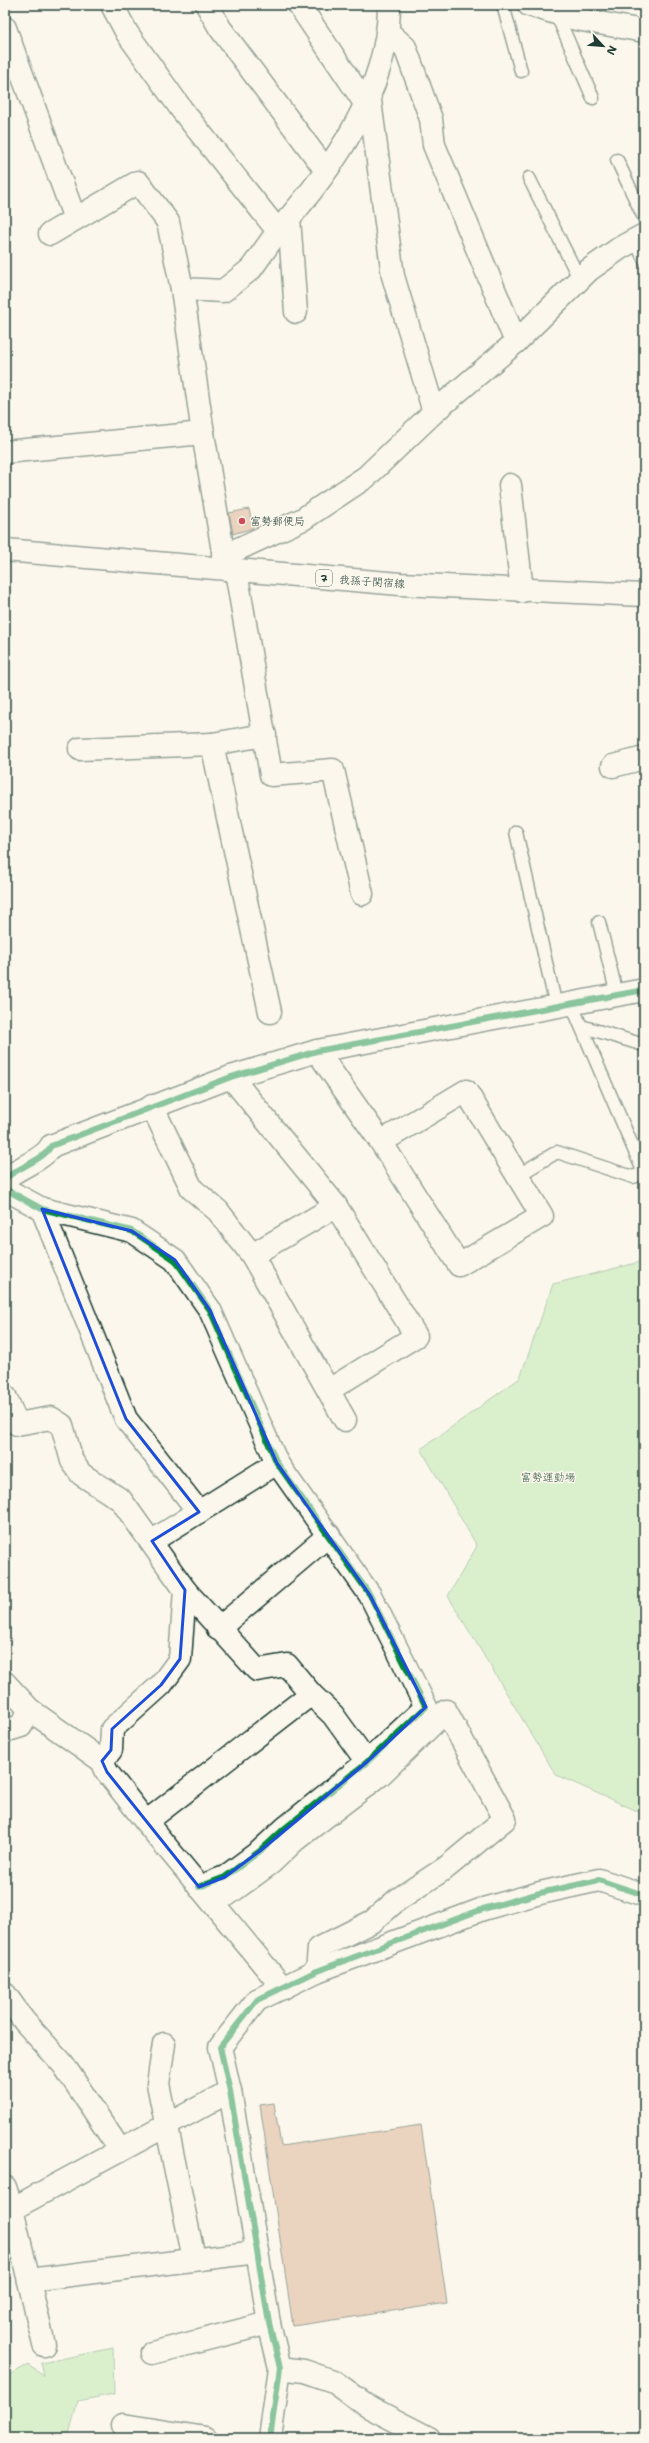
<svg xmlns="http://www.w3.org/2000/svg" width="649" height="2443" font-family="'Shantell Sans','Klee One',sans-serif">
  <rect width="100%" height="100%" fill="#fbf7ec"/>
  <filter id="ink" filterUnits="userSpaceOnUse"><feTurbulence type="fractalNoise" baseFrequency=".025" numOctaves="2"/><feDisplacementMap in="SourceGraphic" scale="8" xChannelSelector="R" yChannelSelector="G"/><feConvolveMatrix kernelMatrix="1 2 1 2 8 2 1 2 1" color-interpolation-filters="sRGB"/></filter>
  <g filter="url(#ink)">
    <g fill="#b2e6a7" stroke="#68926e">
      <polygon points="644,1261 644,1814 556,1775 448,1596 477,1546 421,1449 520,1378 553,1284"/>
      <polygon points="113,2348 114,2394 78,2401 68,2438 5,2438 5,2377 28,2365 44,2376 41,2363"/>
    </g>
    <g fill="#d6a888" stroke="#1f3d34">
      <polygon points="249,509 253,528 233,534 229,513"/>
      <polygon points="274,2103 281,2146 421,2125 447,2303 293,2326 260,2105"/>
    </g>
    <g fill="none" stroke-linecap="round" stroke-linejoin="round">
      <g stroke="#1f3d34" stroke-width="15">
        <g id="lane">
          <polyline points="503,5 521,71"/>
          <polyline points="556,13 593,98"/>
          <polyline points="617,160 644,218"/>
          <polyline points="529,178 579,278"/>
          <polyline points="635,240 644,259"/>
          <polyline points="516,832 556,1006"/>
          <polyline points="599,922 617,995"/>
          <polyline points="581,1026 644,1045"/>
          <polyline points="517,1176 557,1152 633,1177 644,1173 571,1003"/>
        </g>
      </g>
      <g stroke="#1f3d34" stroke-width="25">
        <g id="street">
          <polyline points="112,5 127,33 182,110 278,231 251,269 223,291 182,289"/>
          <polyline points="207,5 220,28 325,169"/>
          <polyline points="299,5 365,103"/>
          <polyline points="529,5 576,19 644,31"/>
          <polyline points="5,28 75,219"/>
          <polyline points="388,32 405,47 431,119 434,145 516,342"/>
          <polyline points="369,93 393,276 434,412"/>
          <polyline points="289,218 296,312"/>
          <path d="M278,231C332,170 387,93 389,9"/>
          <polyline points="50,234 138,182 168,222 182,289 203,433 226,569"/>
          <polyline points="5,452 203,433"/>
          <polyline points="510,485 522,591"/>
          <polyline points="223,556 303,519 366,477 434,412 516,342 589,270 620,248 644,235"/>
          <polyline points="236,571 271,775 333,770 362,894"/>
          <polyline points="265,735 212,744 270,1012"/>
          <polyline points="80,749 212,744"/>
          <polyline points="613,766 644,758"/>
          <polyline points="317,1051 381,1142 459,1265 542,1216 466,1091 381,1142"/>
          <polyline points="231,1077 336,1206 416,1336 329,1390"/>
          <polyline points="152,1106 192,1189 218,1211 252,1255 345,1420"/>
          <path d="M5,1179C18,1167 44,1160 51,1146L231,1077L317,1051L644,990"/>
          <polyline points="5,1189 42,1209 132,1231 175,1260 210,1310 277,1463 370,1595 426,1707 367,1762 285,1828 260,1851 225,1877 199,1887"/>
          <polyline points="42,1209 126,1419 199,1512"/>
          <polyline points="252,1255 336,1206"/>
          <polyline points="5,1396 17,1424 51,1418 62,1425 72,1461 81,1474 121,1500 185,1590 257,1670 287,1665 311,1694 333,1715 367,1762"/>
          <polyline points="152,1541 277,1463"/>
          <polyline points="218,1629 329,1535"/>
          <polyline points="5,1683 30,1710 102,1761 107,1772 146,1822 283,1988"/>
          <polyline points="5,1731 21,1726 30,1710"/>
          <polyline points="102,1761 111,1750 112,1729 161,1685 180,1659 185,1590"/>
          <polyline points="146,1822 311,1694"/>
          <polyline points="212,1901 227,1895 271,1863 295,1840 380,1775 446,1711 505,1819 447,1867 397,1900 373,1921 319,1948 317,1971"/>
          <polyline points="5,1994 24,2021 63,2064 120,2150"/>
          <polyline points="164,2044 158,2084 194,2259"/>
          <polyline points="5,2187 12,2209 230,2091"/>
          <polyline points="12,2209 44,2345"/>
          <polyline points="29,2280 257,2252"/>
          <polyline points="152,2353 269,2323"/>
          <polyline points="280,2368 304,2371 333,2381 369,2407 429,2438"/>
          <polyline points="123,2425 206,2438"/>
          <polyline points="270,2438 280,2368 269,2323 230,2091 220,2047 257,2000 317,1971 483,1909 540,1893 599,1880 644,1895"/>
        </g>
      </g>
      <g stroke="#1f3d34" stroke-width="25">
        <polyline id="primary" points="5,550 400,584 644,595"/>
      </g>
      <use href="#lane" stroke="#fbf7ec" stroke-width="12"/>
      <use href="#street" stroke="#fbf7ec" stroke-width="22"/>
      <use href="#primary" stroke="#fbf7ec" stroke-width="22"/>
      <g stroke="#fbf7ec" stroke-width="8">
        <g id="cycleway">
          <path d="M5,1179C18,1167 44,1160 51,1146L231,1077L317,1051L644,990"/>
          <polyline points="5,1189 42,1209 132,1231 175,1260 210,1310 277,1463 370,1595 426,1707 367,1762 285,1828 260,1851 225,1877 199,1887"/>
          <polyline points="270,2438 280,2368 269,2323 230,2091 220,2047 257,2000 317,1971 483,1909 540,1893 599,1880 644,1895"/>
        </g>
      </g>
      <use href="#cycleway" stroke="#00873e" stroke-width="6"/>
    </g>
  </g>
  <path d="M0 0H649V2443H0ZM42,1209L132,1231L175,1260L210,1310L277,1463L370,1595L426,1707L367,1762L260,1851L225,1877L199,1887L107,1772L102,1761L111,1750L112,1729L161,1685L180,1659L185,1590L152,1541L199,1512L126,1419Z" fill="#fbf7ec" fill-opacity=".55" fill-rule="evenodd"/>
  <path fill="none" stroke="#1d4ed8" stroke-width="3" stroke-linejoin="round" d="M42,1209L132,1231L175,1260L210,1310L277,1463L370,1595L426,1707L367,1762L260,1851L225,1877L199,1887L107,1772L102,1761L111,1750L112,1729L161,1685L180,1659L185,1590L152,1541L199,1512L126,1419Z"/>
  <circle fill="#d1495b" stroke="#fbf7ec" stroke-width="1.5" cx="242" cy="521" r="4"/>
  <g text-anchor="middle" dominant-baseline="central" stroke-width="3" stroke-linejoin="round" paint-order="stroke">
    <rect fill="#fbf7ec" stroke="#61756b" stroke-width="1" x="316" y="570" width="16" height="16" rx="3"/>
    <g font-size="10" font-weight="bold" fill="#1f3d34">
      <text x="324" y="578">7</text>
    </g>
    <g font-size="11" fill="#1f3d34" stroke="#fbf7ec" text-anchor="start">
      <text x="250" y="521">富勢郵便局</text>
    </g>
    <g font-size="11" fill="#1f3d34" stroke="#fbf7ec">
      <text transform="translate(372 582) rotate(4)">我孫子関宿線</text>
    </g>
    <g font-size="11" fill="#3c5f4b" stroke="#fbf7ec">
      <text x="548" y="1477">富勢運動場</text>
    </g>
  </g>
  <rect width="649" height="2443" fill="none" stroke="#fbf7ec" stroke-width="20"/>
  <rect x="10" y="10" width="629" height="2423" fill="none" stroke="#1f3d34" stroke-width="1.5" filter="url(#ink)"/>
  <g transform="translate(603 46) rotate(116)" stroke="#fbf7ec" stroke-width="3" paint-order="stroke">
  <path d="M0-3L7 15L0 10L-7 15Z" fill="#1f3d34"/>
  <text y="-6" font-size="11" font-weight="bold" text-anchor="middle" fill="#1f3d34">N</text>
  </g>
</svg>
